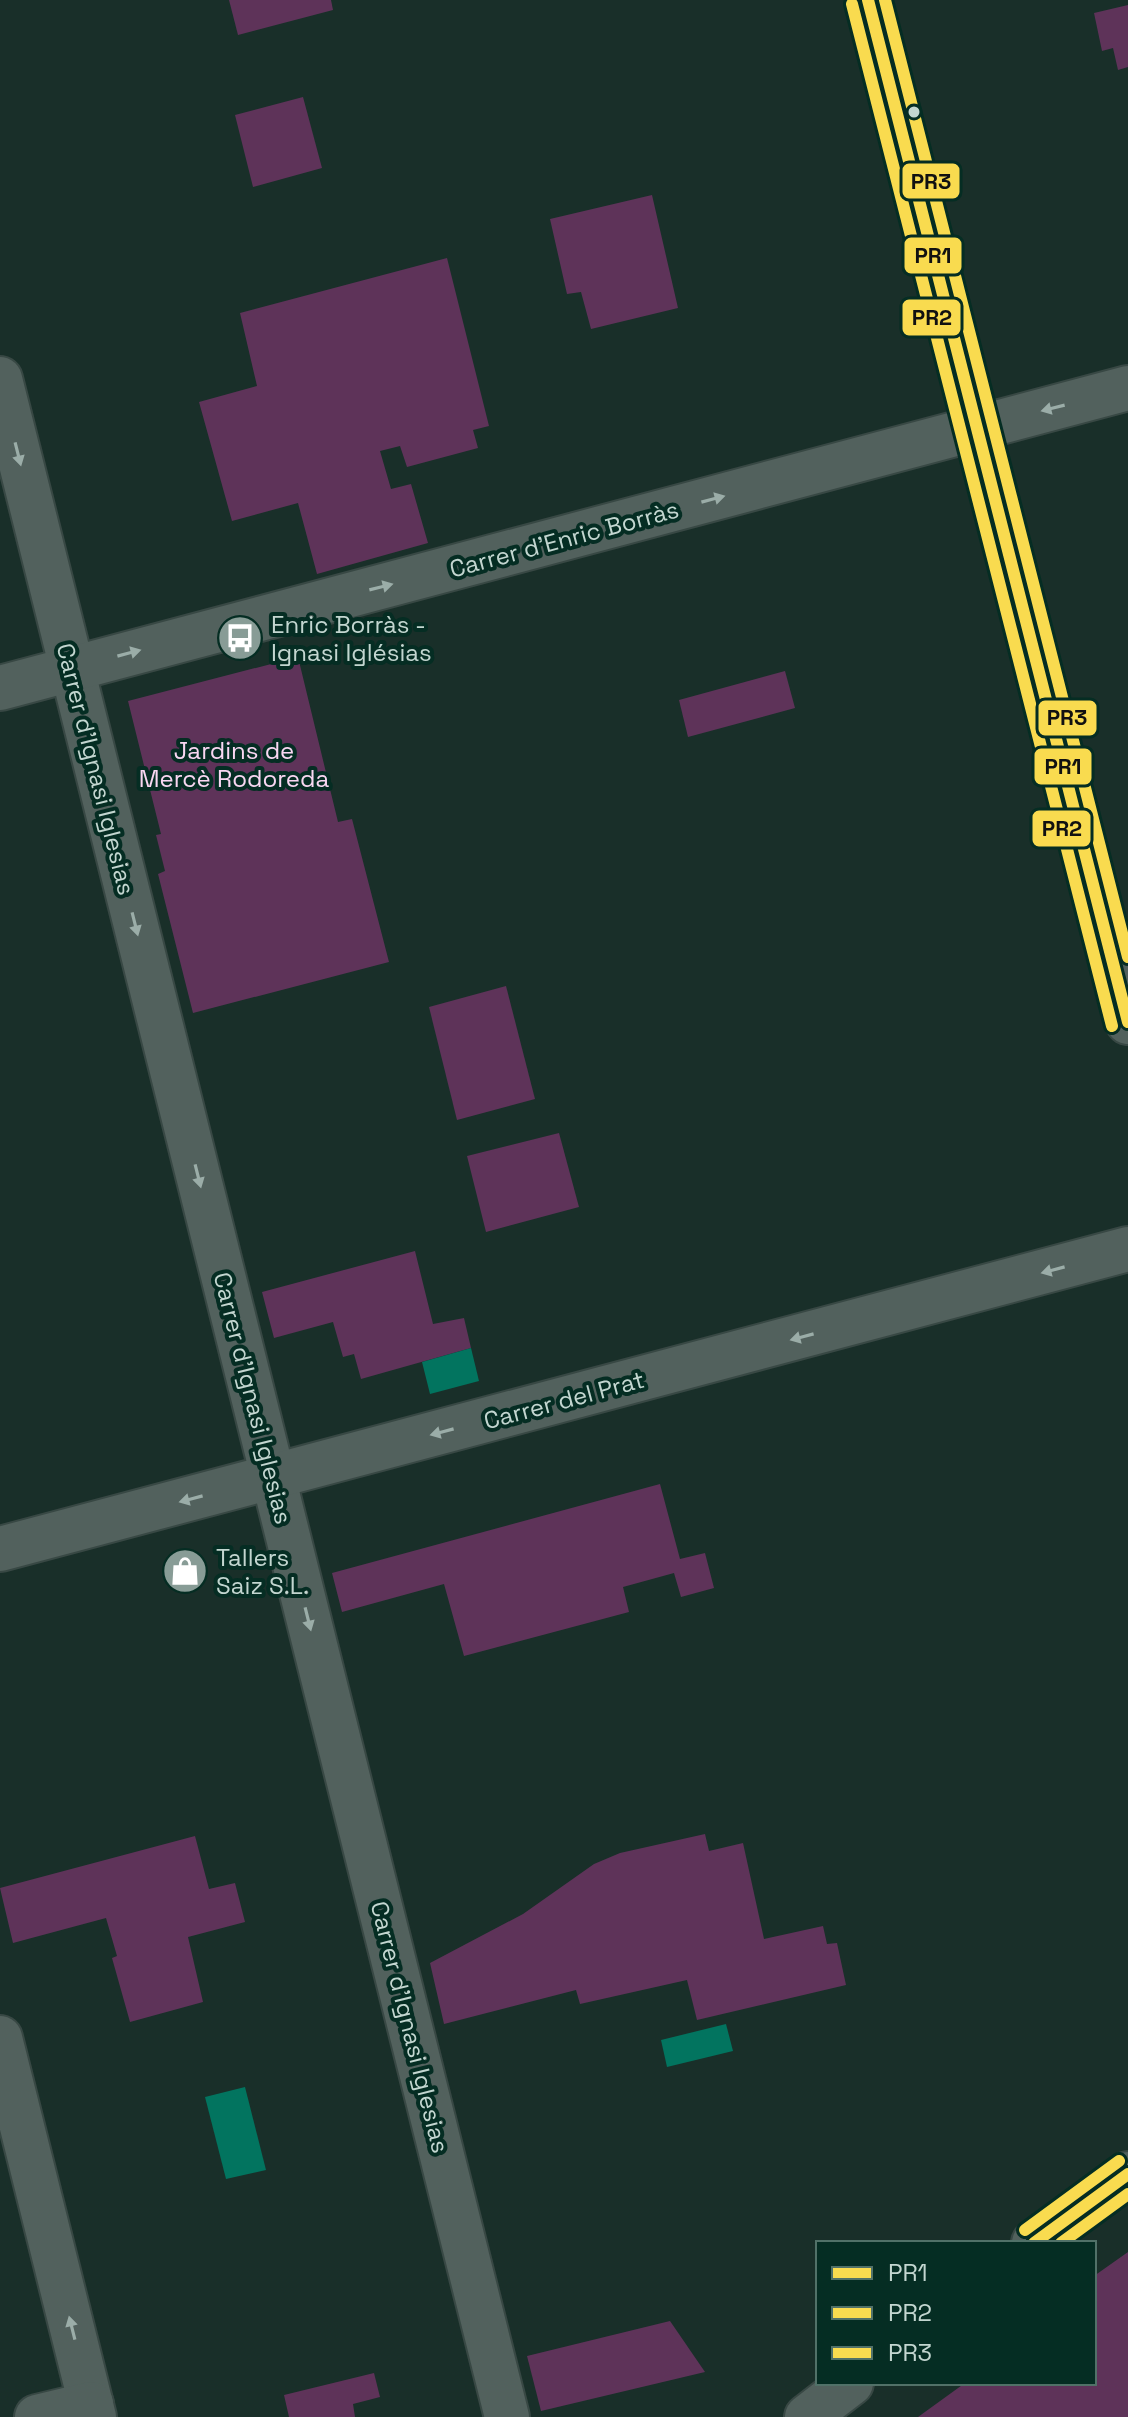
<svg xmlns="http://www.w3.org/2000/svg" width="1128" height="2417" font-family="'Space Grotesk',sans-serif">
  <rect width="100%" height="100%" fill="#192f29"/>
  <g fill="#5e3359">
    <polygon points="229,0 331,0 333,10 238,35"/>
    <polygon points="1128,5 1128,67 1118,70 1113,48 1102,51 1094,13"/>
    <polygon points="303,97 322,168 253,187 235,115"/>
    <polygon points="652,195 678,308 591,329 581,292 567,294 550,219"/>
    <polygon points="447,258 489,426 473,430 478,448 407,467 400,446 380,451 391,489 411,484 428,543 317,574 298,503 232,521 199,402 257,386 240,313"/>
    <polygon points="298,657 338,822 352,819 389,962 193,1013 158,874 165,871 156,835 161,834 128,701"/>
    <polygon points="785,671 795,708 688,737 679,700"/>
    <polygon points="506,986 535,1099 457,1120 429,1007"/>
    <polygon points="559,1133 579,1207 486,1232 467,1156"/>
    <polygon points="415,1251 433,1324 464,1318 471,1348 361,1379 354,1354 343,1357 333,1322 274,1338 262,1292"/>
    <polygon points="660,1484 680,1559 705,1553 714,1588 681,1597 674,1573 623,1587 629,1612 464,1656 444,1584 342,1612 332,1573"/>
    <polygon points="705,1834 709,1851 743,1843 764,1939 823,1926 827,1944 837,1943 846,1985 697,2020 687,1980 580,2004 576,1990 444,2024 430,1963 523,1914 594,1864 620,1853"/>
    <polygon points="195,1836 209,1889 235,1883 245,1922 188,1937 203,2002 130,2022 112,1958 117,1956 106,1918 13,1943 0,1888"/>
    <polygon points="1128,2252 1128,2417 918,2417 965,2383 1094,2383 1094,2276"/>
    <polygon points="670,2321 705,2372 541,2411 527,2356"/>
    <polygon points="374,2373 380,2397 353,2404 355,2417 289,2417 284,2395"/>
  </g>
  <g fill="#02745f">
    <polygon points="471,1348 479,1381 430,1394 422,1362"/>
    <polygon points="726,2024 733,2051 667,2067 661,2040"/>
    <polygon points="245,2087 266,2170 226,2179 205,2097"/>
  </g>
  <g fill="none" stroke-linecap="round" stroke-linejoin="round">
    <g stroke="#384844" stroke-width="48">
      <g id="minor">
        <polyline points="868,0 1128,1022"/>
        <polyline points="0,379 507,2417"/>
        <polyline points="0,688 1128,388"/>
        <polyline points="0,1549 1128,1249"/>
        <polyline points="0,2038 94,2417"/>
        <polyline points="1034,2243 1128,2174"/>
        <polyline points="37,2417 91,2404"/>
        <polyline points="807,2417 851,2383"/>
      </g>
    </g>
    <use href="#minor" stroke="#52615d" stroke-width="44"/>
    <g stroke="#052d23" stroke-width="18">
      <g id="bus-1">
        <polyline points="868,0 1128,1022"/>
        <polyline points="1034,2243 1128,2174"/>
      </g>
    </g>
    <g stroke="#052d23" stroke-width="18">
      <g id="bus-2">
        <polyline points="852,4 1112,1026"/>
        <polyline points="1061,2243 1128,2194"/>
      </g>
    </g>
    <g stroke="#052d23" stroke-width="18">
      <g id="bus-3">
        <polyline points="885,0 1128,957"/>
        <polyline points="1025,2230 1119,2161"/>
      </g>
    </g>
    <use href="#bus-1" stroke="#f9db4f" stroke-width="12"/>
    <use href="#bus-2" stroke="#f9db4f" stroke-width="12"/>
    <use href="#bus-3" stroke="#f9db4f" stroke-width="12"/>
  </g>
  <defs><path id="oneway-solid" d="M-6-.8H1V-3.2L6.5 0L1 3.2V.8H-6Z" transform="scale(2)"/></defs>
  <g fill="#9bada8">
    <use href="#oneway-solid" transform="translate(1053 408) rotate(166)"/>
    <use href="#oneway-solid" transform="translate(18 454) rotate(76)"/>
    <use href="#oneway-solid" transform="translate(713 499) rotate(-15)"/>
    <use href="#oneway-solid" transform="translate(381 587) rotate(-14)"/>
    <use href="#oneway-solid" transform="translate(129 653) rotate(-15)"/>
    <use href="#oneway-solid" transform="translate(135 924) rotate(76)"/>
    <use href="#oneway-solid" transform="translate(198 1176) rotate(76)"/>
    <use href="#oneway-solid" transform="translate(1053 1270) rotate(165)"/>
    <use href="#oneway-solid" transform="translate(802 1337) rotate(165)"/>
    <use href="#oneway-solid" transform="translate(442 1432) rotate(165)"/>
    <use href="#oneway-solid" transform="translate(191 1499) rotate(165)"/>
    <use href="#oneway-solid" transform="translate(308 1619) rotate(76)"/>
    <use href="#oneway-solid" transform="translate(72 2328) rotate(-104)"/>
  </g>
  <defs>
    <g id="bus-disc" transform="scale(2.3)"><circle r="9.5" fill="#889c96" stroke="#052d23"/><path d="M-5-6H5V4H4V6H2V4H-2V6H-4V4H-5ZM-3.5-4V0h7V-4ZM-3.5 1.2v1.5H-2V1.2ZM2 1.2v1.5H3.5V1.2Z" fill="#fff"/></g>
    <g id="shop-disc" transform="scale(2.3)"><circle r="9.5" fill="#889c96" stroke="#052d23"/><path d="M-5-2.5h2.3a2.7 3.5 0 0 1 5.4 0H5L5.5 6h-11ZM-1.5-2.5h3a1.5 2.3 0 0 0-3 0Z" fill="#fff"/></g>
  </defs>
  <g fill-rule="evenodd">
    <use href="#bus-disc" x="240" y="638"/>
    <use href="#shop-disc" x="185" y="1571"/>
  </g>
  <circle fill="#c3d6d0" stroke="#052d23" stroke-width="3" cx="914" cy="112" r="7"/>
  <g text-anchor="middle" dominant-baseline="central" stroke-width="8" stroke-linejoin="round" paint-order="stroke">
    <g font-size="24" fill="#c3d6d0" stroke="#052d23">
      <text transform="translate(564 539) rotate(-15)">Carrer d'Enric Borràs</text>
      <text transform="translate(96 769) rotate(76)">Carrer d'Ignasi Iglesias</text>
      <text transform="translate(253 1398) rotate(76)">Carrer d'Ignasi Iglesias</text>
      <text transform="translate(564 1400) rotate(-15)">Carrer del Prat</text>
      <text transform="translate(410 2027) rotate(76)">Carrer d'Ignasi Iglesias</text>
    </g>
    <g font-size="24" fill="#c3d6d0" stroke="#052d23" text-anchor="start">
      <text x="271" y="624">Enric Borràs -<tspan x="271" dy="28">Ignasi Iglésias</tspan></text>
      <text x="216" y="1557">Tallers<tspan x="216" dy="28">Saiz S.L.</tspan></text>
    </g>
    <g font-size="24" fill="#f9d7f2" stroke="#052d23">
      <text x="234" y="750">Jardins de<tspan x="234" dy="28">Mercè Rodoreda</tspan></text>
    </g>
  </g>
  <g stroke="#052d23" stroke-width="3">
    <rect x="901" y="162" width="60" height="38" rx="8" fill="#f9db4f"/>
    <rect x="903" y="236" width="60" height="39" rx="8" fill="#f9db4f"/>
    <rect x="901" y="298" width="61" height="39" rx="8" fill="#f9db4f"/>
    <rect x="1037" y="699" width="61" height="38" rx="8" fill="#f9db4f"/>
    <rect x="1033" y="747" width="60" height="39" rx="8" fill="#f9db4f"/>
    <rect x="1031" y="809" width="61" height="39" rx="8" fill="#f9db4f"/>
  </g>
  <g font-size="22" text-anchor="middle" font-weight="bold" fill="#111">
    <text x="931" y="189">PR3</text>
    <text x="933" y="263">PR1</text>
    <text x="932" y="325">PR2</text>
    <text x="1067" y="725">PR3</text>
    <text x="1063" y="774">PR1</text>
    <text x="1062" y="836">PR2</text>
  </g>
  <rect x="816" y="2241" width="280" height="144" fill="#052d23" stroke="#517168" stroke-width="2"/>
  <rect x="832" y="2267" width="40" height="12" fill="#f9db4f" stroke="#517168" stroke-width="2"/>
  <text x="888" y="2281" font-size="24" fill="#c3d6d0">PR1</text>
  <rect x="832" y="2307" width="40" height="12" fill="#f9db4f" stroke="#517168" stroke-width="2"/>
  <text x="888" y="2321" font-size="24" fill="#c3d6d0">PR2</text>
  <rect x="832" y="2347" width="40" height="12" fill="#f9db4f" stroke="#517168" stroke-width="2"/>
  <text x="888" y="2361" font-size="24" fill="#c3d6d0">PR3</text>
</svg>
